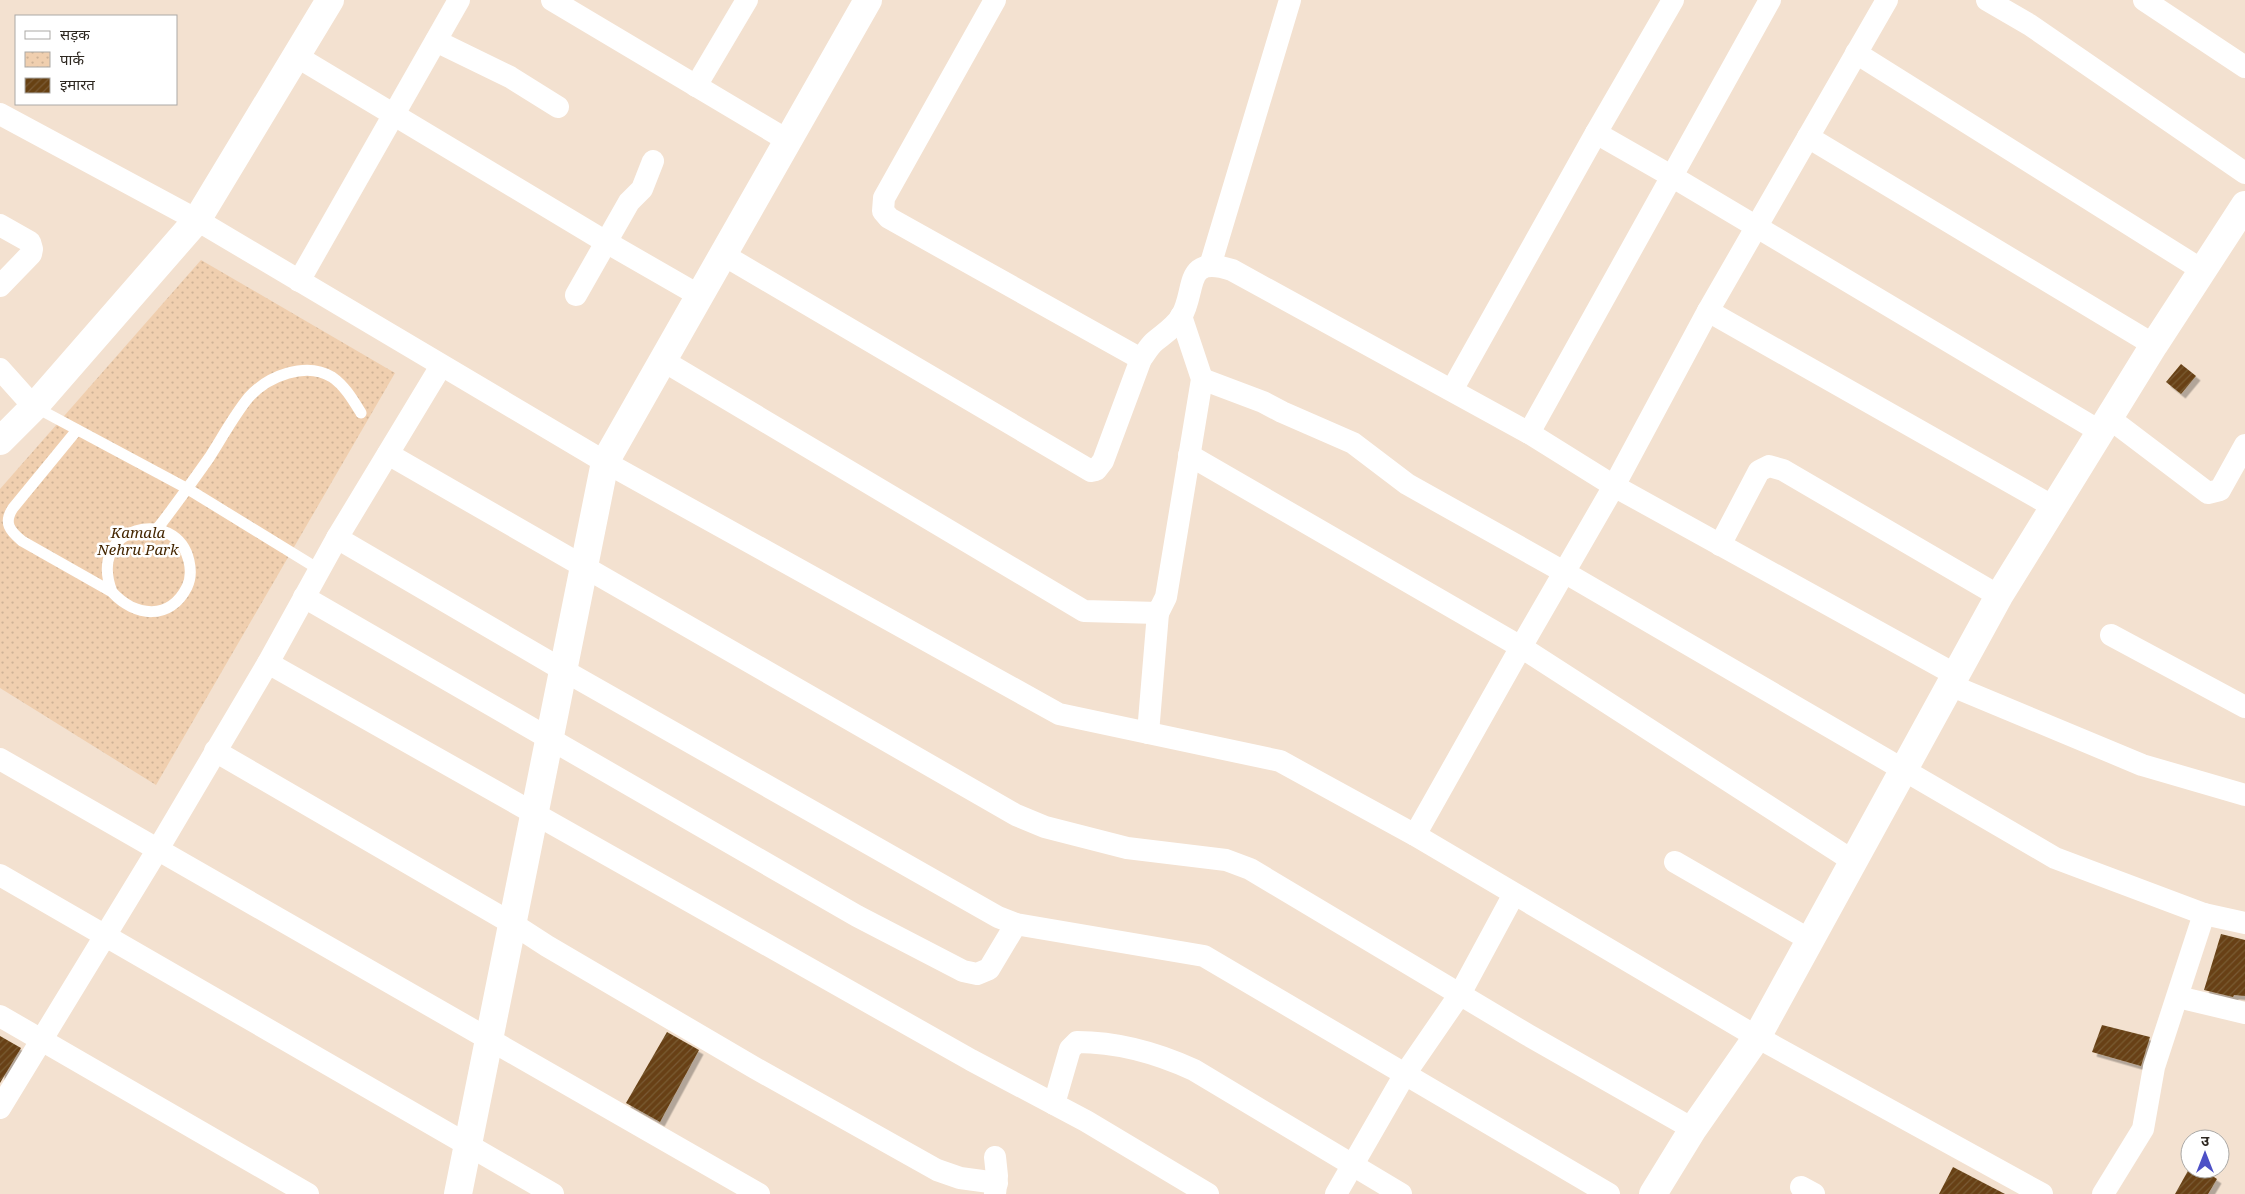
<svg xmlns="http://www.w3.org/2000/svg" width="2245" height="1194" font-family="'Noto Serif','Noto Sans Devanagari',serif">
  <defs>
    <pattern id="park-dots" width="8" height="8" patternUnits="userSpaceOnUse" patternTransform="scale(1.25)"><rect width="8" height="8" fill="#f0cfaf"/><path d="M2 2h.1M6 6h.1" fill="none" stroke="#ceb296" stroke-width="1.8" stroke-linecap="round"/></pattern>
    <pattern id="building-hatch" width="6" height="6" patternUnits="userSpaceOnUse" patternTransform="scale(1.25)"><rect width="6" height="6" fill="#674113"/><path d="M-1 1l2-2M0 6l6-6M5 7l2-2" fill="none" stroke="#795a35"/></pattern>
    <filter id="shadow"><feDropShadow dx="4.5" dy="4.5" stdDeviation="0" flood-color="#0004"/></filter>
  </defs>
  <rect width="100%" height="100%" fill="#f3e1d0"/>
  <polygon fill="url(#park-dots)" points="201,260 395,373 156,785 0,688 0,489"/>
  <g fill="url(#building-hatch)" filter="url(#shadow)">
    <polygon points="2181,364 2196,376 2181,394 2166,382"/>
    <polygon points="2221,934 2245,940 2245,996 2234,995 2233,997 2204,990"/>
    <polygon points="2102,1025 2150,1037 2141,1066 2092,1052"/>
    <polygon points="667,1032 699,1050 660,1122 626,1103"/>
    <polygon points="0,1036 21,1048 0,1083"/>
    <polygon points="1953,1167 2005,1194 1939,1194"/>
    <polygon points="2189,1169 2202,1169 2217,1179 2208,1194 2175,1194"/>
  </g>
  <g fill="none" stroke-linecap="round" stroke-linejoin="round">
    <g stroke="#fff" stroke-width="11">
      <polyline points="35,407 188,489 320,570"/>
      <path d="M77,430L13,508C3,523 10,531 22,541L112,592C135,617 170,621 187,587C191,579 191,570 189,561C177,506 86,525 112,592"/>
      <path d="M157,529C175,506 192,482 209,458C222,438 234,415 249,397C268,376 306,361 332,377C345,386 353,400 361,413"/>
    </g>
    <g stroke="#fff" stroke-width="22">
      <polyline points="552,0 787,140"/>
      <polyline points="995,0 884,198 883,211 889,218 1141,359"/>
      <polyline points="1987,0 2030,25 2245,173"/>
      <polyline points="2144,0 2245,67"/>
      <polyline points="436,41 510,77 558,107"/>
      <polyline points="1856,53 2202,270"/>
      <polyline points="296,56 606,242 700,296"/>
      <polyline points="696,86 747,0"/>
      <polyline points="0,114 197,220 605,462 1059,714 1280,761 1415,835 1757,1037 2042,1194"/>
      <polyline points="1596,133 1673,177 2101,432"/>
      <polyline points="1808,137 2154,345"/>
      <polyline points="0,225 30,242 32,249 31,254 0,286"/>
      <path d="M722,254L1091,471L1096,470L1103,461L1141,359C1145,354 1148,348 1153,343C1162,335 1174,328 1181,317C1197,291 1182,254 1232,270L1529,433L1614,486L1956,675"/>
      <polyline points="1210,266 1290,0"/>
      <polyline points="299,281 459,0"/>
      <polyline points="576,295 629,202 642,189 653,161"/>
      <polyline points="1708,311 2054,507"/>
      <polyline points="662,360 1084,611 1158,613 1166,597 1202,379 1181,316"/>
      <polyline points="0,369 34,407"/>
      <polyline points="1202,379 1263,402 1282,412 1353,443 1407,484 1564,572 2055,858 2204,914 2245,923"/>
      <polyline points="1452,390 1596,133 1673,0"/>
      <polyline points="2109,418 2208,493 2220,490 2245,445"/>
      <polyline points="1529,433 1770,0"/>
      <polyline points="388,454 1016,815 1045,827 1127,848 1226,860 1250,869 1528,1035 1693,1129"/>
      <polyline points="1189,455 1521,647 1853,861"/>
      <polyline points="337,538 563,670 998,917 1016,924 1204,956 1609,1194"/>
      <polyline points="1720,545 1759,471 1769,466 1783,470 1999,596"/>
      <polyline points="304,597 857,916 963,971 977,974 989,969 1016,924"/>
      <polyline points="2111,635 2245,707"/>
      <polyline points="268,663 971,1060 1086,1121 1208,1194"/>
      <polyline points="1950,685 2142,765 2245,795"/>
      <polyline points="1148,733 1158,613"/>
      <polyline points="215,751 513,924 547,946 755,1068 937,1170 960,1178 997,1183"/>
      <polyline points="0,759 759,1194"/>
      <polyline points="1415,835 1521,647 1614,486 1708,311 1887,0"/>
      <polyline points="1675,862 1810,940"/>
      <polyline points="0,875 553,1194"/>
      <polyline points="2178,997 2245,1013"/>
      <polyline points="0,1016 308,1194"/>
      <path d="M1054,1104L1070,1049L1077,1042C1118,1042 1157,1053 1194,1070L1401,1194"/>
      <polyline points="0,1108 158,849 268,663 337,538 441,366"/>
      <polyline points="995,1157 997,1176 995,1194"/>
      <polyline points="1801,1187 1814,1194"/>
      <polyline points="1336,1194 1405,1074 1460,994 1514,894"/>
      <polyline points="2103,1194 2143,1129 2154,1067 2204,914"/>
    </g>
    <g stroke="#fff" stroke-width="28">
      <polyline points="0,441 34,407 197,220 330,0"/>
      <polyline points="458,1194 605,462 868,0"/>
      <polyline points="1653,1194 1693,1129 1757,1037 1999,596 2154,345 2245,205"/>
    </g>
  </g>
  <g text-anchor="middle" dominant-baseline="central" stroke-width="5" stroke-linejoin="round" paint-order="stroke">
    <g font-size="15" font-style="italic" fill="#452702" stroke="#fff">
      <text x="138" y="532">Kamala<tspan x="138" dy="17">Nehru Park</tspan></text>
    </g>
  </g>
  <rect x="15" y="15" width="162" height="90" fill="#ffffff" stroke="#aba9a6"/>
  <rect x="25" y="31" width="25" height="8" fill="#ffffff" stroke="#aba9a6"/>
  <text x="60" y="40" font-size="15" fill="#2e2821">सड़क</text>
  <rect x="25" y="52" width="25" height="15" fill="url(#park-dots)" stroke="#aba9a6"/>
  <text x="60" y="65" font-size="15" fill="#2e2821">पार्क</text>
  <rect x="25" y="78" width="25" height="15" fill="url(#building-hatch)" stroke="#aba9a6"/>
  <text x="60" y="90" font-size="15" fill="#2e2821">इमारत</text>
  <g transform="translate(2205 1154)"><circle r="24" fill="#ffffff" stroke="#aba9a6"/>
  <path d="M0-4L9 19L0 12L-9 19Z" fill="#4d50c6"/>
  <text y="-8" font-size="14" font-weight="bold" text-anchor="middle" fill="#2e2821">उ</text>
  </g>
</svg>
